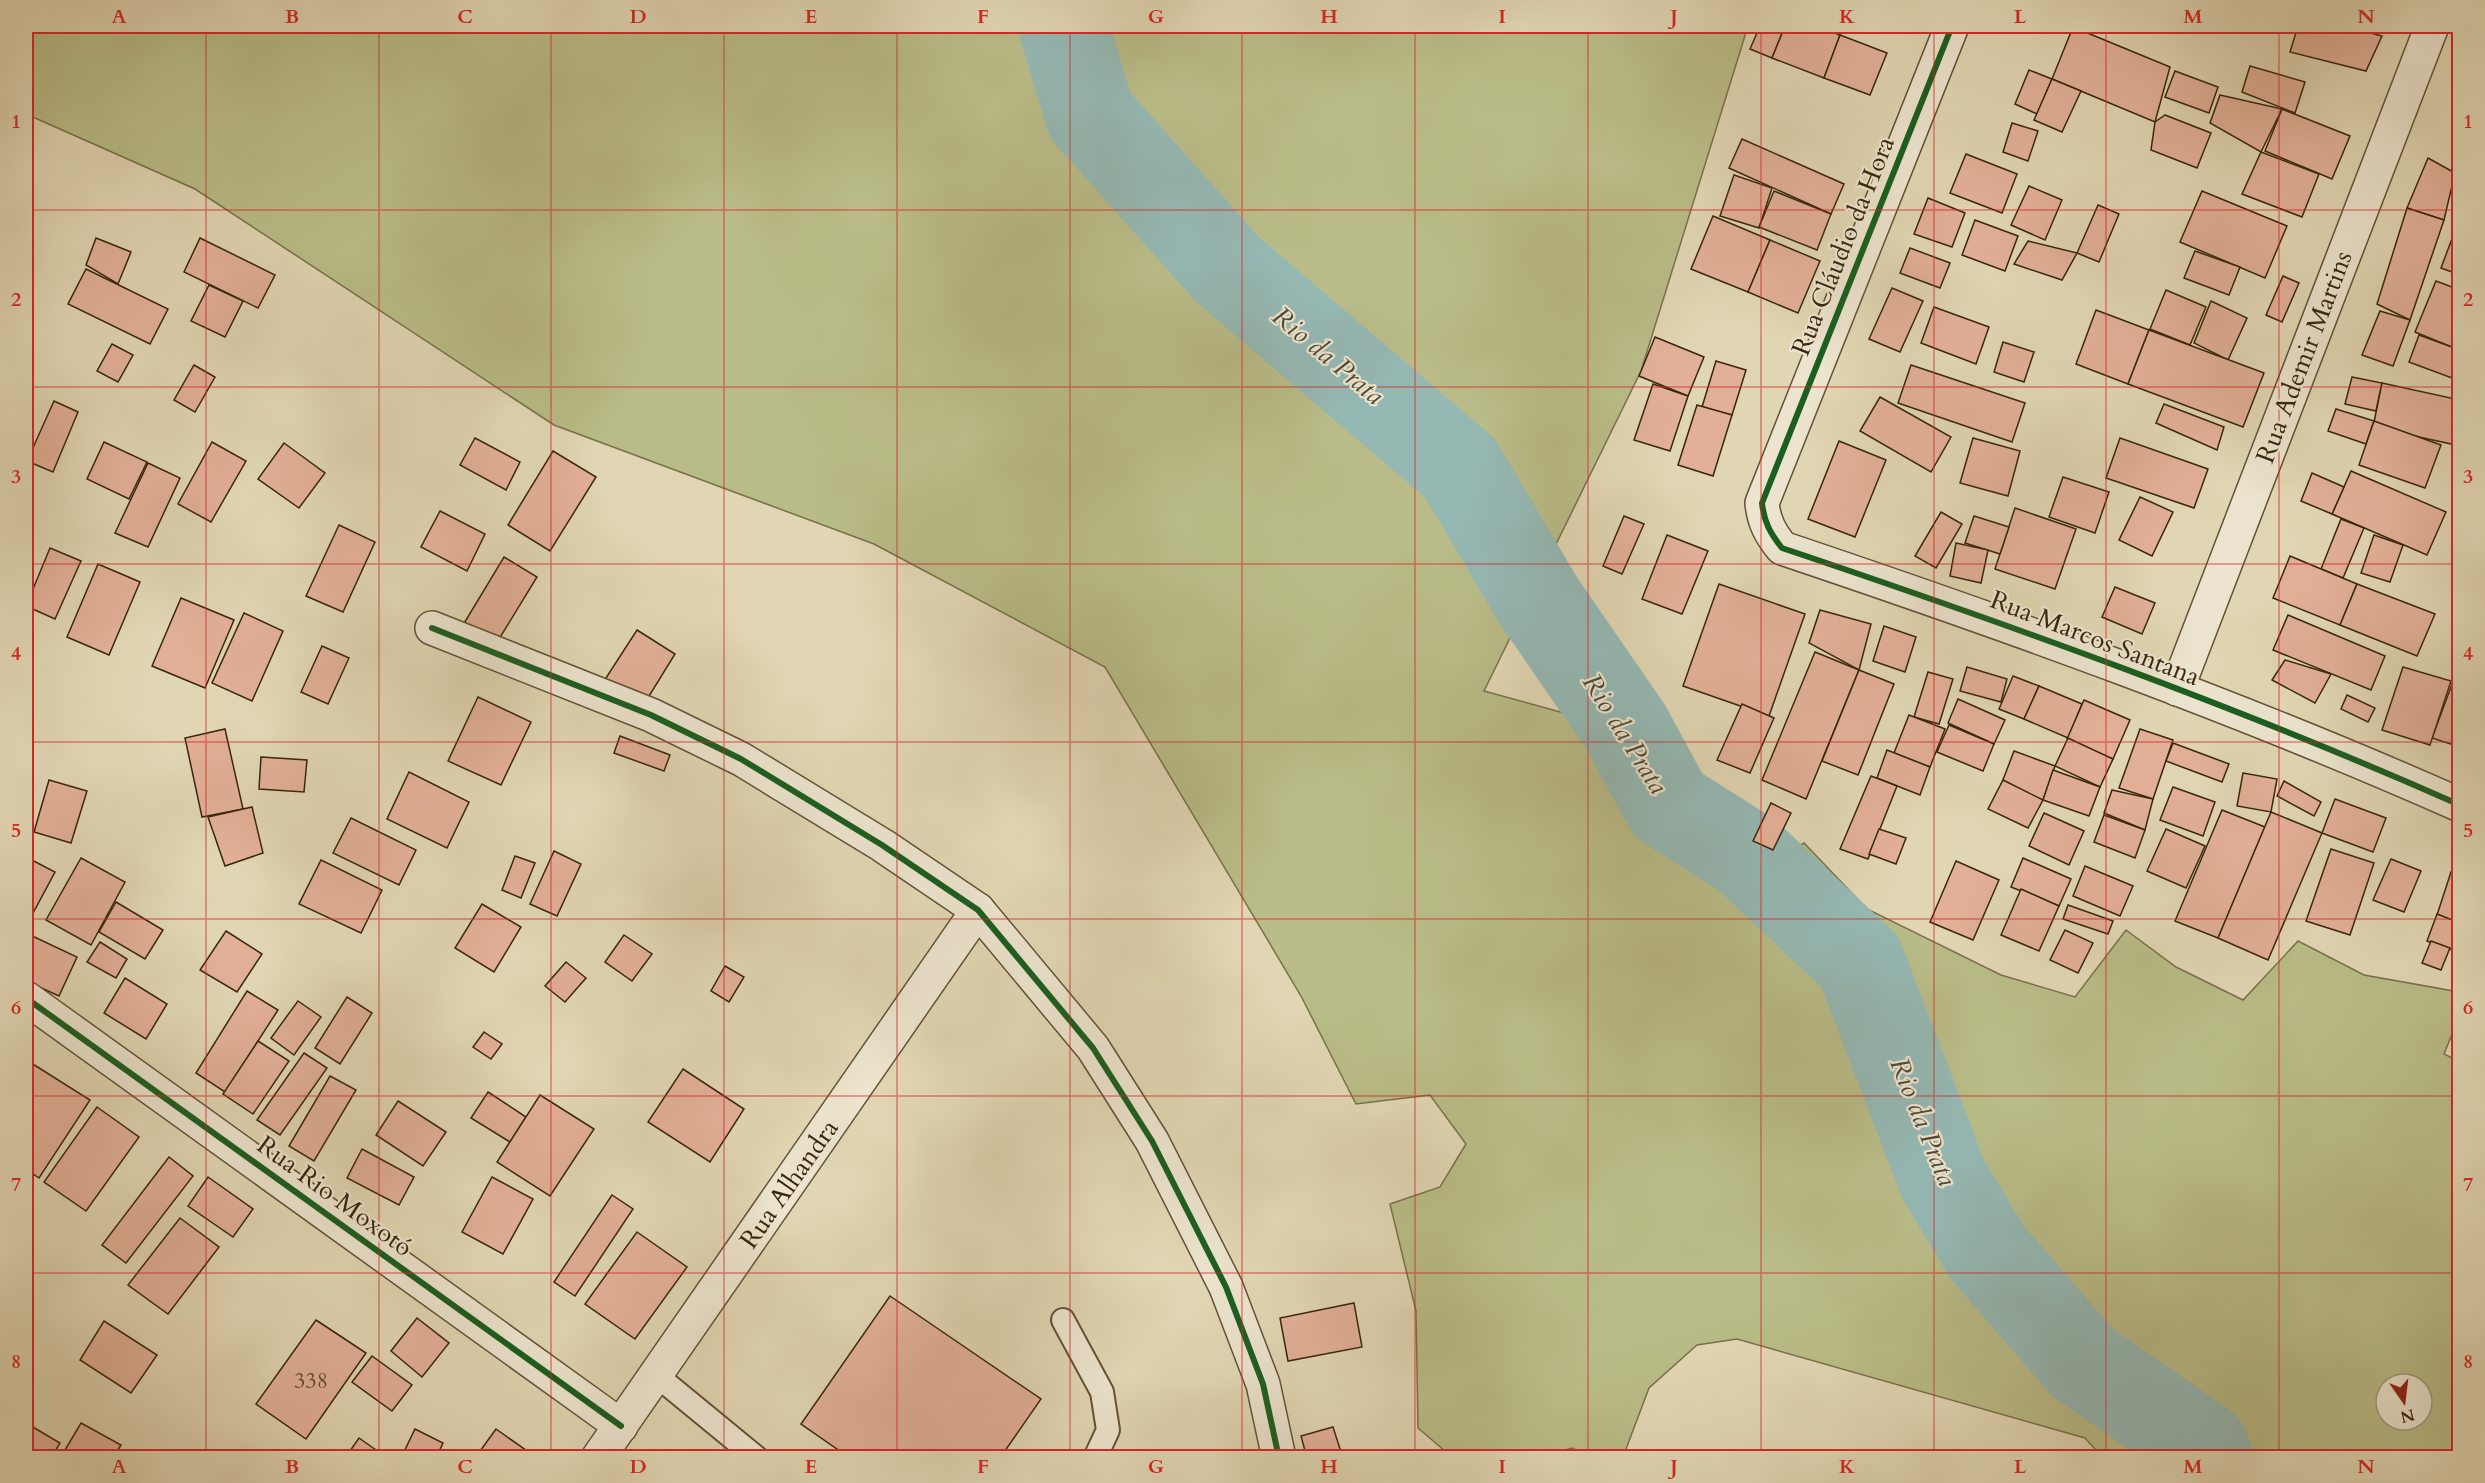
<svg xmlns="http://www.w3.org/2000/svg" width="2485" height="1483" font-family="Cardo,serif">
  <rect width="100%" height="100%" fill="#e1d6b3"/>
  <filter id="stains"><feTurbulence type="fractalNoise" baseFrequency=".00333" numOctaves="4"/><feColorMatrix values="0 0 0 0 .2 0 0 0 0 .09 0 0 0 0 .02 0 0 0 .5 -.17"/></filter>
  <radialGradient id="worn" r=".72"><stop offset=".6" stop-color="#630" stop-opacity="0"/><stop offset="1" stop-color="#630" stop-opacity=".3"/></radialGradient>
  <path fill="#b9bc88" stroke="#78714a" stroke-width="1.5" fill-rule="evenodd" d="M26,26H1748L1641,371L1484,691L1582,718L1620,799L1733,888L1804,843L1867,909L2001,975L2075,997L2126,930L2176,967L2243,1000L2298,941L2364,975L2459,992V1017L2444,1054L2460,1062L2459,1457H2102L2085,1438L1737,1339L1697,1345L1649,1388L1623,1457H1584L1573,1448L1534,1457H1452L1418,1428L1416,1311L1390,1204L1440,1187L1466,1144L1430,1095L1356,1104L1301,996L1105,667L874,544L554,425L195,189L26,114ZM2386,1384H2422V1420H2386Z"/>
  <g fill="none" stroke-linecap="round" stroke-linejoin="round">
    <polyline stroke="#95b8b3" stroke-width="90" points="1063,26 1090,115 1228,270 1460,468 1538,600 1627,729 1668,805 1747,855 1860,962 1943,1179 1987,1252 2083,1363 2203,1446 2208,1458"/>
  </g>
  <g fill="#e2b097" stroke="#38260c" stroke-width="1.5">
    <polygon points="1760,26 1785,26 1772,58 1750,49"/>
    <polygon points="1785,26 1817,26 1840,35 1824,78 1772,58"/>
    <polygon points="2298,26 2344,26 2382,36 2366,71 2290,52"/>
    <polygon points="2073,27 2170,67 2155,122 2052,79"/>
    <polygon points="1840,35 1887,53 1870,95 1824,78"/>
    <polygon points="2250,66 2305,82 2295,113 2242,92"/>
    <polygon points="2029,70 2052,79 2037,114 2015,104"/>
    <polygon points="2175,71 2218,87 2209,113 2165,97"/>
    <polygon points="2052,79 2081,91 2062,132 2034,120"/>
    <polygon points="2220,95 2282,109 2261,152 2210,123"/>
    <polygon points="2282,109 2350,136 2332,179 2265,151"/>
    <polygon points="2165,115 2211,133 2197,168 2151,150 2155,122"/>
    <polygon points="2012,123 2038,131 2028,161 2003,152"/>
    <polygon points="1742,139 1844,184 1831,214 1729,168"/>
    <polygon points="2261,152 2319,174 2302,217 2242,194"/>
    <polygon points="1966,154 2017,174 2002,213 1950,193"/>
    <polygon points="2428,158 2455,173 2444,220 2407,208"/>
    <polygon points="1734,175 1772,188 1759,228 1720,216"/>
    <polygon points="2029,186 2062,200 2045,240 2011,225"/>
    <polygon points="1774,191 1831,214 1817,250 1759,227"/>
    <polygon points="2202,191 2287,226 2265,278 2180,242"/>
    <polygon points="1928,198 1965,213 1952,247 1914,234"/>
    <polygon points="2460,198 2460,219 2453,216"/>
    <polygon points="2098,205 2119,214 2099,262 2077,253"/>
    <polygon points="2407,208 2444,220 2410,320 2377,304"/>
    <polygon points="1713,216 1770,240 1748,292 1691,269"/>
    <polygon points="1975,220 2018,236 2005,271 1962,255"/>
    <polygon points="2456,228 2460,229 2460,275 2441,268"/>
    <polygon points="96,238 131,252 118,284 86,265"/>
    <polygon points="200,238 275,275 258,308 184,272"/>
    <polygon points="1770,240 1820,261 1798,313 1748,292"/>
    <polygon points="2028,241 2077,253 2062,280 2014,264"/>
    <polygon points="1910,248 1950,263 1940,288 1900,273"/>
    <polygon points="2195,251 2240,267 2229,295 2184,278"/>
    <polygon points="86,269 168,309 150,344 68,304"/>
    <polygon points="2283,276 2299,283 2282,322 2266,315"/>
    <polygon points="2436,281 2460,290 2459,350 2415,332"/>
    <polygon points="209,285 243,301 225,337 191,321"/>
    <polygon points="1892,288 1923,301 1900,352 1869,339"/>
    <polygon points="2166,290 2206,307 2190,345 2150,329"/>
    <polygon points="2211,301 2247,318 2228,360 2194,343"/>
    <polygon points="1934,307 1989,327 1976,364 1921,343"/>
    <polygon points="2096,310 2149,330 2128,384 2076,364"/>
    <polygon points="2380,311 2410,320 2393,366 2362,355"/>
    <polygon points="2149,330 2264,373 2243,427 2128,384"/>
    <polygon points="2419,335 2460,350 2460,381 2409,362"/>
    <polygon points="1655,337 1704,357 1688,396 1639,376"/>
    <polygon points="2003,342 2034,352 2024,382 1994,372"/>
    <polygon points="112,344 133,355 118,382 97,371"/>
    <polygon points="1716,361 1746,370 1732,415 1702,407"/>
    <polygon points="194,365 215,377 195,412 174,400"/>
    <polygon points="1911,365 2025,403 2012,442 1898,403"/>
    <polygon points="2352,377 2382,383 2376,411 2345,404"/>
    <polygon points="2382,383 2460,400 2460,431 2456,445 2373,427"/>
    <polygon points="1653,384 1688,396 1670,451 1634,440"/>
    <polygon points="1880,397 1951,437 1931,472 1860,431"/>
    <polygon points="54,401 78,412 53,472 27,461"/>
    <polygon points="2164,404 2224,427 2217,450 2156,423"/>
    <polygon points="1697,405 1732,415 1713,476 1678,465"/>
    <polygon points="2336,409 2374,421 2366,444 2328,431"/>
    <polygon points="2374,421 2441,445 2425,488 2359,465"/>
    <polygon points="475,438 520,462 506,490 460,465"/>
    <polygon points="1973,438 2020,451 2008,496 1960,483"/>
    <polygon points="2120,438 2208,469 2194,508 2106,478"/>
    <polygon points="1839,441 1886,460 1855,537 1808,519"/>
    <polygon points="104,442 147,462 129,499 87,479"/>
    <polygon points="212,442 246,461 211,522 178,504"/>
    <polygon points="284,443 325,473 299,508 258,479"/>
    <polygon points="553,451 596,477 550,551 508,525"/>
    <polygon points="148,463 180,478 148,547 115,533"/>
    <polygon points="2351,471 2446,512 2427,555 2332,514"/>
    <polygon points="2312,473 2344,487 2332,514 2301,501"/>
    <polygon points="2063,477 2109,492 2095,533 2049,517"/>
    <polygon points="2140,497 2173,512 2152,556 2119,540"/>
    <polygon points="2015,508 2076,529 2055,589 1995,569"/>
    <polygon points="440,511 485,534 467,571 421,547"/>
    <polygon points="1941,512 1962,524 1936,568 1915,556"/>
    <polygon points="1624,516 1644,524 1622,574 1603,566"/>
    <polygon points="1974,516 2009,527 2000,554 1965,543"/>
    <polygon points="2341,519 2364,528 2343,578 2321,569"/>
    <polygon points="339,525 375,542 343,612 306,596"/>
    <polygon points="1667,535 1708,551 1682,614 1642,599"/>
    <polygon points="2374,535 2403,545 2390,582 2361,573"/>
    <polygon points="1956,543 1988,550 1981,583 1950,576"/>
    <polygon points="50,548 81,561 55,619 26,606"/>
    <polygon points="2290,556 2357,584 2340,625 2273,598"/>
    <polygon points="504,557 537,577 496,644 463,625"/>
    <polygon points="98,564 140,582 109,655 67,637"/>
    <polygon points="1719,584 1805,614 1769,716 1683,686"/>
    <polygon points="2357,584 2435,614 2417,656 2340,625"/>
    <polygon points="2115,587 2155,603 2142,634 2102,617"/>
    <polygon points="181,598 234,620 205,688 152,666"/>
    <polygon points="1820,610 1871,624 1859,670 1809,643"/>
    <polygon points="244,613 283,631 252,701 212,683"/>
    <polygon points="2288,615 2385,656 2371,690 2273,650"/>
    <polygon points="1884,626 1916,637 1905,672 1873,661"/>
    <polygon points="637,630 675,654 643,706 604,681"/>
    <polygon points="322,646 349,658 328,704 301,692"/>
    <polygon points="1815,652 1859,670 1806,799 1762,780"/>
    <polygon points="2285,660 2331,674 2315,703 2272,680"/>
    <polygon points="2460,663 2460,747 2432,738"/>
    <polygon points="1967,667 2007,679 2001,702 1960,691"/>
    <polygon points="2403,667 2451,681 2430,745 2382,730"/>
    <polygon points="1859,670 1894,684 1858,775 1822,761"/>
    <polygon points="1928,672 1953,679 1939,724 1914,717"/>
    <polygon points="2013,676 2039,686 2024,719 1999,709"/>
    <polygon points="2039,686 2082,704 2068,738 2024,719"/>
    <polygon points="2347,695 2375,708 2368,722 2341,709"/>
    <polygon points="478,697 531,722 501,785 448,761"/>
    <polygon points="1958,699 2005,720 1994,744 1948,723"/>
    <polygon points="2084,700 2130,720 2113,759 2067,739"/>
    <polygon points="1742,704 1774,718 1750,773 1717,760"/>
    <polygon points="1909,715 1945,729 1930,767 1894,753"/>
    <polygon points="1949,725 1994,744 1983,771 1937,752"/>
    <polygon points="225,729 243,809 202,817 185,738"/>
    <polygon points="2140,729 2173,740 2153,799 2119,788"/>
    <polygon points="620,736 670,755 664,771 614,753"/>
    <polygon points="2068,738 2113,759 2100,787 2055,766"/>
    <polygon points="2173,743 2229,764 2222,782 2166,761"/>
    <polygon points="1887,750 1930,767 1920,795 1877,778"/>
    <polygon points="2014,751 2055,766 2043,800 2001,785"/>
    <polygon points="261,757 307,760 304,792 259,789"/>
    <polygon points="2053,770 2100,787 2089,816 2043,800"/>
    <polygon points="409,772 469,802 447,848 387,819"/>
    <polygon points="2243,773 2277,779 2271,812 2237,806"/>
    <polygon points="1871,776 1897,786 1868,859 1840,849"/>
    <polygon points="49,780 87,791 71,843 34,832"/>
    <polygon points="2003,780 2043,800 2028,828 1988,809"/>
    <polygon points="2284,781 2321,802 2314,816 2277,796"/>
    <polygon points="2173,787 2215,802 2203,836 2160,820"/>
    <polygon points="2112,790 2153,799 2145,830 2104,813"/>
    <polygon points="2335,799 2386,818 2373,852 2322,833"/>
    <polygon points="1771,803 1791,813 1773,850 1753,841"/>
    <polygon points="252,807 263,853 225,866 208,817"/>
    <polygon points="2222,810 2265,827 2218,938 2175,921"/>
    <polygon points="2271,812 2322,833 2268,960 2218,938"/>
    <polygon points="2044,813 2084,831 2069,865 2029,846"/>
    <polygon points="2104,815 2145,830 2135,858 2094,842"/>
    <polygon points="351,818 416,850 399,885 333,853"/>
    <polygon points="1879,829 1906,838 1896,864 1869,854"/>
    <polygon points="2166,829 2205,846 2186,888 2147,871"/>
    <polygon points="2331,849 2374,863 2350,935 2306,921"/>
    <polygon points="554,851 581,864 557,916 530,904"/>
    <polygon points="515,856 535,863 521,898 502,890"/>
    <polygon points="26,857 55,872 32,915 26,912"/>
    <polygon points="81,858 125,882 91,945 46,920"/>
    <polygon points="2023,858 2071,879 2059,906 2011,887"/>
    <polygon points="2391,859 2421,871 2404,912 2373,900"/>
    <polygon points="321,860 382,890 361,933 299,904"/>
    <polygon points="1956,861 1999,880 1973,940 1930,922"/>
    <polygon points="2085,866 2133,886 2120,916 2073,896"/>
    <polygon points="2451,872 2460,874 2460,923 2437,915"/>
    <polygon points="2021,889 2059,906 2039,951 2001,935"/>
    <polygon points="116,902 163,930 145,959 99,932"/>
    <polygon points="482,904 521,927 494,972 455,948"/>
    <polygon points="2068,905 2113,921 2108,934 2063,919"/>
    <polygon points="2437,914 2460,923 2460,953 2427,941"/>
    <polygon points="2065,930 2093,943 2078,973 2050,960"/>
    <polygon points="226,931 262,954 237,992 200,970"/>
    <polygon points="28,934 77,957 59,996 26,981 26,939"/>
    <polygon points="624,935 652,954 632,981 605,962"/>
    <polygon points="2431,941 2450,948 2441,970 2422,963"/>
    <polygon points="100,942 127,959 116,978 87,962"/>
    <polygon points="566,962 586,978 565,1002 545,986"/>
    <polygon points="725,966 744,977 729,1002 711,991"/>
    <polygon points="125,978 167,1004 146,1039 104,1013"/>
    <polygon points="247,991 278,1010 225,1092 196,1073"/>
    <polygon points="347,997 372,1013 340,1064 315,1048"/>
    <polygon points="298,1001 321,1017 294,1055 271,1038"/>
    <polygon points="484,1032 502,1044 491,1059 473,1047"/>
    <polygon points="258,1041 289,1061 253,1114 223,1094"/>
    <polygon points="304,1053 327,1068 280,1135 257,1120"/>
    <polygon points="28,1061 90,1100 39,1178 26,1169 26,1066"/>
    <polygon points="683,1069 744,1109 710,1162 648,1122"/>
    <polygon points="330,1076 356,1090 314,1161 289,1146"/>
    <polygon points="488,1092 526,1117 510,1142 471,1118"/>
    <polygon points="540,1095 594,1129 550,1196 497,1162"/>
    <polygon points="398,1101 446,1132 423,1166 376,1135"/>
    <polygon points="97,1107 139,1137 86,1211 44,1182"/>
    <polygon points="362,1149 414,1177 399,1205 347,1178"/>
    <polygon points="169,1157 193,1176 126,1263 102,1245"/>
    <polygon points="208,1177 253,1209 233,1237 188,1206"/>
    <polygon points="492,1177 533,1199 503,1254 462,1232"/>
    <polygon points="612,1195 633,1209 575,1296 554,1282"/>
    <polygon points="180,1218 219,1247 168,1314 128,1285"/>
    <polygon points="637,1232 687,1267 635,1339 585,1304"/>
    <polygon points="890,1296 1041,1399 1000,1458 850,1458 801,1424"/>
    <polygon points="1354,1303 1362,1347 1288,1361 1280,1318"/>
    <polygon points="417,1318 449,1343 422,1377 391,1351"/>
    <polygon points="316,1320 366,1353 306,1439 256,1404"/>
    <polygon points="104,1321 157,1355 131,1393 80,1360"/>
    <polygon points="372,1356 412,1385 392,1411 352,1382"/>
    <polygon points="26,1423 60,1443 51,1458 26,1458"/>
    <polygon points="81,1423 121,1445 113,1458 66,1458 62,1455"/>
    <polygon points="1333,1427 1341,1452 1321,1458 1307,1458 1301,1436"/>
    <polygon points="415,1429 443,1443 436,1458 401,1458"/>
    <polygon points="496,1429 530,1453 527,1458 475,1458"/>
    <polygon points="359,1438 386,1457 345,1458"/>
  </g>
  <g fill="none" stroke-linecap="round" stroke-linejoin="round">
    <g stroke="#625236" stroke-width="26">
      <g id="service">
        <polyline points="1063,1320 1102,1392 1108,1430 1095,1458"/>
        <polyline points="656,1375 757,1458"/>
      </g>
    </g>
    <g stroke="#625236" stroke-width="36">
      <g id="minor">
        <path d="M1952,26L1762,503C1764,522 1770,533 1782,548C2011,625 2239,707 2460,805"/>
        <polyline points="432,628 651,715 741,759 882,845 978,910 1093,1048 1152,1141 1226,1287 1263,1384 1279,1458"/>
        <polyline points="2177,689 2432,26"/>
        <polyline points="26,998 621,1426"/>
        <polyline points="598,1458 978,910"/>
      </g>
    </g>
    <use href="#service" stroke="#ece4ce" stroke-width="22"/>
    <use href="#minor" stroke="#ece4ce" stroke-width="33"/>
    <g stroke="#ece4ce" stroke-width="10">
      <g id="cycleway">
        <path d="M1952,26L1762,503C1764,522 1770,533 1782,548C2011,625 2239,707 2460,805"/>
        <polyline points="432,628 651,715 741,759 882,845 978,910 1093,1048 1152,1141 1226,1287 1263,1384 1279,1458"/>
        <polyline points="26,998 621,1426"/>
      </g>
    </g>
    <use href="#cycleway" stroke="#1b5e20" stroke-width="6"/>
  </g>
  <path fill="none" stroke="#d62828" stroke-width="1.5" stroke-opacity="0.55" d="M206,26V1458M379,26V1458M551,26V1458M724,26V1458M897,26V1458M1070,26V1458M1242,26V1458M1415,26V1458M1588,26V1458M1761,26V1458M1934,26V1458M2106,26V1458M2279,26V1458M26,210H2460M26,387H2460M26,564H2460M26,742H2460M26,919H2460M26,1096H2460M26,1273H2460"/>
  <g text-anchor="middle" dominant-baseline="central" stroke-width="4.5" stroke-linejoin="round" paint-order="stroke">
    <g font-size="22" fill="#62482f">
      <text x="311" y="1381">338</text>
    </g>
    <g font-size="26" fill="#38260c" stroke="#ece4ce">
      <text transform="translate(1843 246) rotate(-68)">Rua Cláudio da Hora</text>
      <text transform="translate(2304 357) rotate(-69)">Rua Ademir Martins</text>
      <text transform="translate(2095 638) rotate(21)">Rua Marcos Santana</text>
      <text transform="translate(789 1184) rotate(-55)">Rua Alhandra</text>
      <text transform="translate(335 1196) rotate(36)">Rua Rio Moxotó</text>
    </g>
    <g font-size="27" font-style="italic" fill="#4f4a36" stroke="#ece4ce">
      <text transform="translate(1328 356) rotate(40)">Rio da Prata</text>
      <text transform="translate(1625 734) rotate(58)">Rio da Prata</text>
      <text transform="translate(1923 1122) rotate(68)">Rio da Prata</text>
    </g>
  </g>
  <rect width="2485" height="1483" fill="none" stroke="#e1d6b3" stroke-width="66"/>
  <g transform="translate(2404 1402) rotate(166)"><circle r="28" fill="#ece4ce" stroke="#a49880" stroke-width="1.5"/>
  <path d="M0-4.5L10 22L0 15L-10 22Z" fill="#8f2418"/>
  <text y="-9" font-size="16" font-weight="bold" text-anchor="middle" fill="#38260c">N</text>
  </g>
  <rect x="33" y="33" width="2419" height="1417" fill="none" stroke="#d62828" stroke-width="2"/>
  <g font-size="20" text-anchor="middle" font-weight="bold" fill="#d62828">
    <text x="119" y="23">A</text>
    <text x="292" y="23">B</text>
    <text x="465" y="23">C</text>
    <text x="638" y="23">D</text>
    <text x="811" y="23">E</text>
    <text x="983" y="23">F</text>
    <text x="1156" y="23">G</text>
    <text x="1329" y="23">H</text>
    <text x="1502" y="23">I</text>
    <text x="1674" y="23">J</text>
    <text x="1847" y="23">K</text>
    <text x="2020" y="23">L</text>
    <text x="2193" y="23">M</text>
    <text x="2366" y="23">N</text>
    <text x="16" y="128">1</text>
    <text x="2468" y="128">1</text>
    <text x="16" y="306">2</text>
    <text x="2468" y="306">2</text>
    <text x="16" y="483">3</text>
    <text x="2468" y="483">3</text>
    <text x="16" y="660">4</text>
    <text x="2468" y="660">4</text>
    <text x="16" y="837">5</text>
    <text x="2468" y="837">5</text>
    <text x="16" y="1014">6</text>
    <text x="2468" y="1014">6</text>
    <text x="16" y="1191">7</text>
    <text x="2468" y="1191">7</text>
    <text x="16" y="1368">8</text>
    <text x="2468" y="1368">8</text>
    <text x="119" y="1473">A</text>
    <text x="292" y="1473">B</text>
    <text x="465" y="1473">C</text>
    <text x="638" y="1473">D</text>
    <text x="811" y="1473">E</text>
    <text x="983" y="1473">F</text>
    <text x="1156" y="1473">G</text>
    <text x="1329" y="1473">H</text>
    <text x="1502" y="1473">I</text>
    <text x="1674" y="1473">J</text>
    <text x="1847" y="1473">K</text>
    <text x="2020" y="1473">L</text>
    <text x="2193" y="1473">M</text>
    <text x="2366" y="1473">N</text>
  </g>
  <rect width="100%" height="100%" filter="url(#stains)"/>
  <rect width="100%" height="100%" fill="url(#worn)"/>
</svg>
